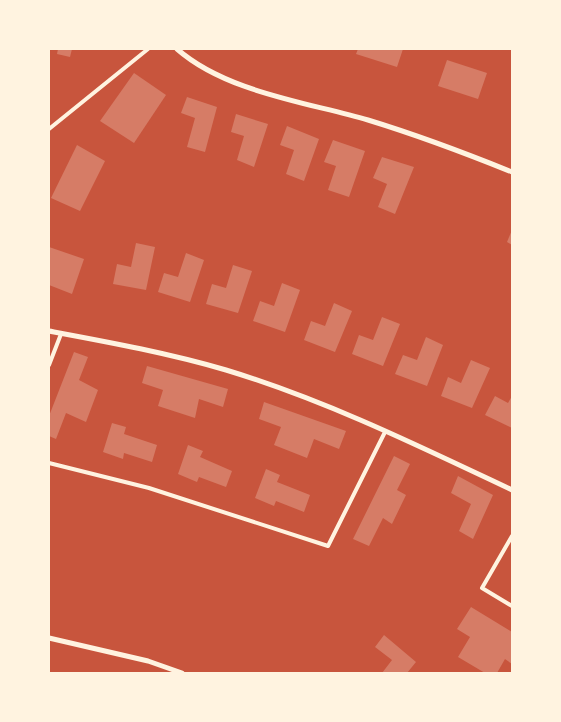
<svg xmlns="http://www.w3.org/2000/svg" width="561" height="722" font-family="'Varela Round',sans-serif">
  <rect width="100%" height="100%" fill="#c8553d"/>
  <g fill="#d67c66">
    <polygon points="58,49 72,49 70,57 57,54"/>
    <polygon points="358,49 403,49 397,67 356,54"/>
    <polygon points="447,60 487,73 478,99 438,86"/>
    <polygon points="134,73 166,95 134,143 100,121"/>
    <polygon points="187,97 217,107 205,152 187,147 195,118 181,113"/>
    <polygon points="236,114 268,124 254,167 237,160 244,136 231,132"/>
    <polygon points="287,126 319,139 304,181 286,174 294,150 280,145"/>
    <polygon points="333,140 365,151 349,197 328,190 336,166 324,162"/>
    <polygon points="77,145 105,161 80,211 51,198"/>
    <polygon points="382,157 414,167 395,214 378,207 387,184 373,178"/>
    <polygon points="512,230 512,245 507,242"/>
    <polygon points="136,243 155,247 146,290 113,284 117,264 131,267"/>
    <polygon points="49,247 84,259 72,294 49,285"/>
    <polygon points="186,253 204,260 190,302 158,292 164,273 178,277"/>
    <polygon points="233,265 252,271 238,313 206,304 212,284 226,288"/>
    <polygon points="282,283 300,290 285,332 253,321 260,301 274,306"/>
    <polygon points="334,303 352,311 335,352 304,340 311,321 325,326"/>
    <polygon points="382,317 400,324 383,366 352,354 359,335 373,340"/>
    <polygon points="426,337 443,345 427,386 395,374 403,355 417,360"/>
    <polygon points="74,352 88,357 79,380 98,390 86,422 66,413 56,439 49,436 49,416"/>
    <polygon points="471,360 490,368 472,408 441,396 448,377 461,383"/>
    <polygon points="147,366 228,389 223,407 199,399 195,418 158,406 163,390 142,383"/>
    <polygon points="495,396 508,403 512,396 512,428 485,415"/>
    <polygon points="264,402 346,431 339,449 314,439 307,458 274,445 281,427 259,419"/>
    <polygon points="112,423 126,427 124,434 157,445 152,462 124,453 123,459 103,452"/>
    <polygon points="188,445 203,451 200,457 232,471 226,487 199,477 197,482 178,474"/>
    <polygon points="394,456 410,464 397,490 406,495 392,524 383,518 369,546 353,539"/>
    <polygon points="266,469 280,475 277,482 310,495 304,512 276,501 274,506 255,498"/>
    <polygon points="458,476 493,495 473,539 459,531 471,504 451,493"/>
    <polygon points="471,607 512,632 512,664 505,659 497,673 485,673 458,657 470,637 457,629"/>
    <polygon points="384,635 416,662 407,673 382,673 392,660 375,647"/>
  </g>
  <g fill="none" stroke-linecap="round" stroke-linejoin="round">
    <g stroke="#fff3e0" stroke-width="4">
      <polyline points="49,129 148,49"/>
      <polyline points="49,365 61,334"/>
      <polyline points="49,463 149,488 328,546 385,432"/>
      <polyline points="512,536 482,588 512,606"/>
    </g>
    <g stroke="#fff3e0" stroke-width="5">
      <path d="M177,49C226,92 306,102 368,120C417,135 465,153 512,172"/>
      <path d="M49,331C108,342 168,353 226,370C325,400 419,446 512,490"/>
      <polyline points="49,638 148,661 182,673"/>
    </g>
  </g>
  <rect width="561" height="722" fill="none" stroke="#fff3e0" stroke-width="100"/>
</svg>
